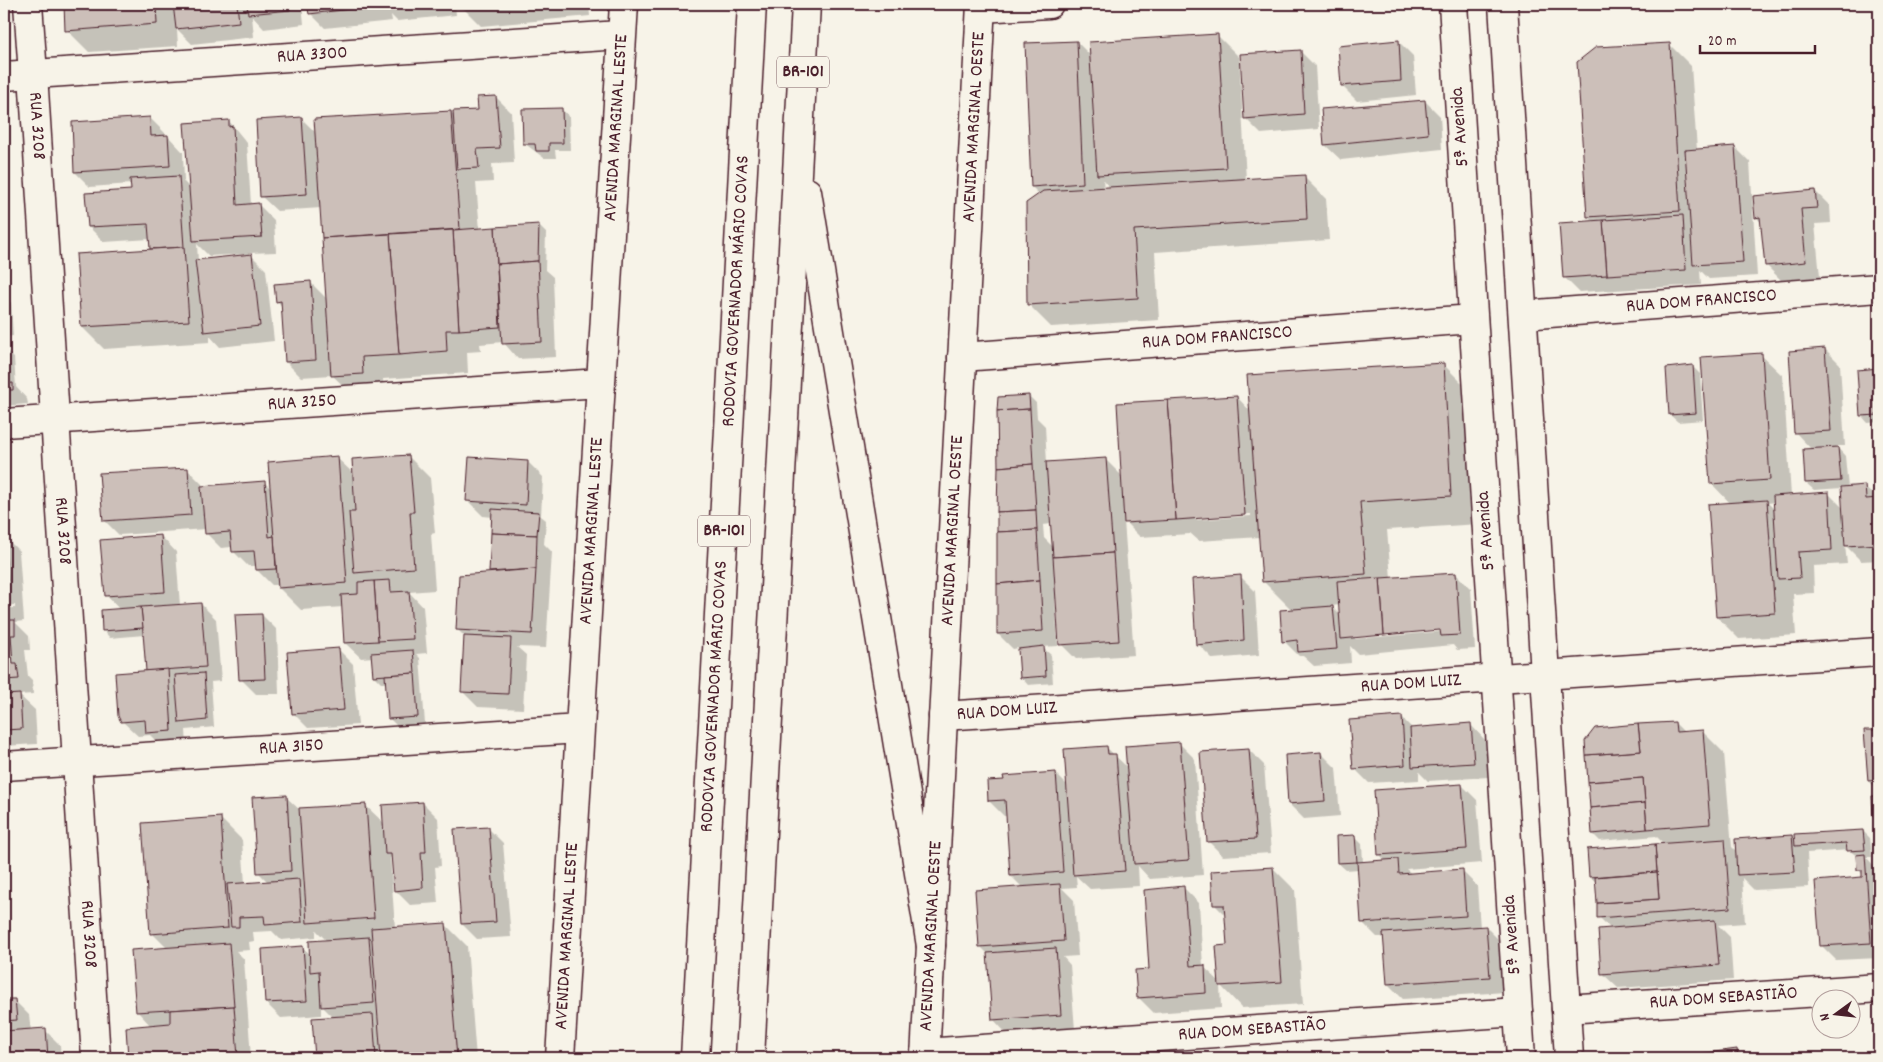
<svg xmlns="http://www.w3.org/2000/svg" width="1883" height="1062" font-family="Dekko,sans-serif">
  <rect width="100%" height="100%" fill="#f7f3e8"/>
  <filter id="ink" filterUnits="userSpaceOnUse"><feTurbulence type="fractalNoise" baseFrequency=".02" numOctaves="2"/><feDisplacementMap in="SourceGraphic" scale="10" xChannelSelector="R" yChannelSelector="G"/><feConvolveMatrix kernelMatrix="1 2 1 2 8 2 1 2 1" color-interpolation-filters="sRGB"/></filter>
  <g filter="url(#ink)">
    <g fill="#0003" fill-rule="evenodd">
      <polygon points="65,4 302,4 304,24 264,29 252,16 254,37 192,44 177,29 178,46 89,52 67,30"/>
      <polygon points="309,4 455,4 456,15 397,21 391,15 392,21 325,28 310,13"/>
      <polygon points="459,4 589,4 590,16 481,26"/>
      <path d="M1217,35L1239,57L1246,180L1304,177L1326,199L1329,240L1155,252L1159,320L1051,327L1029,305L1027,204L1040,195L1032,187L1077,42L1091,56ZM1103,180L1111,189H1104Z"/>
      <polygon points="1398,41 1413,56 1416,95 1357,101 1342,86"/>
      <polygon points="1669,44 1691,66 1697,150 1735,147 1750,162 1757,276 1709,279 1700,270 1701,285 1579,292 1564,277 1593,222 1588,217"/>
      <polygon points="1300,51 1315,66 1319,129 1261,134 1246,119"/>
      <polygon points="496,97 511,112 514,163 492,164 493,182 476,183 480,230 539,226 546,233 545,270 553,277 556,357 518,359 503,342 480,344 481,351 467,352 468,373 383,379 384,395 355,397 332,375 301,377 286,362 283,307 277,301 310,282 327,299 321,208 277,211 261,196 301,118 316,133 451,112 455,116 479,111"/>
      <polygon points="1425,101 1440,116 1442,149 1341,160 1325,145"/>
      <polygon points="561,109 569,116 570,150 555,150 556,158 544,158 524,143"/>
      <path d="M150,118L165,133V137L168,136L183,152L184,181H183L190,188L229,121L247,143L251,205H259L274,220L276,252L249,253L266,270L274,341L220,347L210,336V342L104,349L82,327L153,251L150,239L104,242L89,227L132,191L131,184L90,187L75,172ZM197,244L209,256L248,254V256L198,261Z"/>
      <polygon points="1815,191 1830,206 1831,223 1815,224 1820,277 1781,280 1766,265 1761,222 1756,217"/>
      <polygon points="4,294 11,303 13,336 4,337"/>
      <polygon points="4,348 14,358 16,387 27,399 28,404 4,406"/>
      <path d="M1825,349L1840,364L1845,446H1836L1845,456L1848,488L1864,487L1879,500V560L1861,561L1845,545L1847,564L1813,566L1814,593L1793,594L1796,635L1739,639L1717,617L1731,504L1711,483L1761,355L1783,376L1791,496L1828,493L1844,509L1842,488L1814,490L1806,483L1812,450L1796,433ZM1775,502V510L1768,503Z"/>
      <path d="M1443,364L1471,392L1479,524L1387,530L1391,578L1456,574L1471,589L1475,649L1457,650L1453,645L1358,654L1350,646L1351,663L1314,666L1303,656H1299L1284,641L1292,610L1263,581L1260,537L1199,541L1190,533V534L1140,537L1124,521L1134,655L1076,659L1061,644L1057,599H1055L1058,646L1042,647L1051,655L1053,683L1028,685L1021,677L1019,648L1013,649L998,634L1029,396L1036,403L1037,418L1045,426L1047,463L1105,459L1122,476L1237,397L1251,412ZM1251,514V516L1195,520V517ZM1052,524L1054,548L1044,538L1043,525ZM1340,605L1341,616L1331,606ZM1446,629L1447,631L1355,639V637Z"/>
      <polygon points="1692,366 1700,374 1703,420 1678,422 1670,415"/>
      <polygon points="1879,370 1879,422 1868,423 1861,415 1858,371"/>
      <polygon points="408,456 430,478 435,533 431,534 435,590 409,592 423,607 427,653 416,654 420,658 425,724 397,726 390,719 387,683 381,683 374,676 373,657 361,658 345,643 343,607 301,610 279,588 279,585 272,585 257,570 257,566 248,566 233,551 232,547 221,548 206,533 206,529 119,535 104,520 187,469 202,484 203,487 265,483 272,490 337,458 354,474"/>
      <polygon points="528,462 543,477 541,516 546,520 544,544 552,552 546,648 517,647 526,655 523,709 478,707 463,692 465,637 457,629 491,574 493,517 483,516 468,501"/>
      <polygon points="4,536 19,551 24,621 15,622 29,636 30,650 25,650 28,676 32,680 33,694 19,695 35,710 37,744 4,746 4,608 15,608 15,605 4,606"/>
      <polygon points="161,536 176,552 180,606 201,604 216,619 221,681 211,682 214,727 186,730 187,746 162,747 150,735 138,736 122,721 147,672 144,635 110,638 103,630 120,610 106,595"/>
      <polygon points="1240,576 1255,591 1259,655 1213,659 1198,644"/>
      <polygon points="262,615 277,630 279,694 256,694 241,679"/>
      <polygon points="338,649 353,664 358,725 308,728 293,713"/>
      <polygon points="1402,718 1413,729 1470,724 1485,740 1488,777 1428,781 1419,772 1419,780 1369,783 1354,768"/>
      <polygon points="1675,723 1684,732 1702,731 1724,753 1732,847 1737,852 1792,836 1796,841 1863,831 1870,838 1872,857 1866,857 1879,871 1879,958 1836,960 1821,945 1864,879 1863,875 1858,869 1858,857 1849,850 1807,853 1809,887 1754,890 1742,878 1745,923 1718,925 1730,937 1733,980 1618,988 1602,973 1611,929 1599,917 1596,882 1590,877 1588,850 1664,844 1656,836 1600,841 1593,834"/>
      <polygon points="1879,731 1879,791 1869,781 1865,732"/>
      <polygon points="1180,744 1195,759 1203,875 1150,879 1138,866 1139,886 1090,889 1076,876 1077,887 1062,888 1074,900 1078,956 1063,957 1070,965 1075,1030 1008,1035 993,1019 988,954 981,947 1023,888 1011,876 1007,816 1004,816 989,801 1055,773 1068,786 1106,747 1128,768"/>
      <polygon points="1249,750 1264,765 1271,853 1223,856 1208,841"/>
      <polygon points="1321,753 1336,768 1340,816 1304,819 1289,804"/>
      <polygon points="1462,785 1477,800 1482,863 1406,869 1412,874 1462,871 1477,886 1480,928 1486,927 1501,942 1505,992 1403,999 1388,984 1385,937 1377,937 1362,922 1359,869 1346,870 1338,863 1355,837 1362,844 1363,863 1386,861 1379,854"/>
      <polygon points="286,797 301,811 365,805 385,824 423,803 438,818 441,866 435,867 438,903 410,905 395,890 393,860 390,857 395,928 445,924 467,946 476,1058 316,1058 313,1019 333,1017 321,1005 321,1015 281,1018 266,1003 303,948 311,955 327,941 316,930 316,937 281,940 272,931 253,932 254,941 249,942 250,950 236,951 244,959 251,1058 129,1058 127,1028 151,1026 137,1011 167,948 152,933 220,818 242,840 245,884 268,882 258,872"/>
      <polygon points="1873,797 1879,797 1879,821 1874,816"/>
      <polygon points="488,828 503,843 511,937 477,939 462,924"/>
      <polygon points="1273,868 1295,890 1303,1004 1242,1008 1220,985 1221,1008 1154,1013 1139,998 1184,888 1199,903 1203,966 1220,982 1228,946 1226,916 1215,905"/>
      <polygon points="14,1000 29,1015 31,1031 45,1030 60,1045 61,1058 4,1058 4,1001"/>
      <polygon points="1737,1051 1745,1058 1679,1058"/>
      <polygon points="1799,1054 1804,1058 1754,1058 1754,1057"/>
    </g>
    <g fill="#ccbfb9" stroke="#4a1f2b">
      <polygon points="64,4 156,4 157,24 65,31"/>
      <polygon points="173,4 237,4 239,22 176,29"/>
      <polygon points="247,4 289,4 290,10 248,14"/>
      <polygon points="307,4 377,4 377,6 309,14"/>
      <polygon points="381,4 410,4 381,7"/>
      <polygon points="1218,34 1226,168 1097,175 1089,42"/>
      <polygon points="1399,40 1401,81 1341,86 1338,46"/>
      <polygon points="1077,41 1083,183 1031,187 1025,43"/>
      <polygon points="1670,43 1680,211 1587,217 1577,62 1596,47"/>
      <polygon points="1301,50 1304,114 1244,119 1240,54"/>
      <polygon points="496,96 500,148 477,149 479,168 457,169 453,111 478,110 477,97"/>
      <polygon points="1425,100 1428,134 1324,145 1321,109"/>
      <polygon points="562,108 563,143 549,143 549,151 536,151 535,144 523,144 522,109"/>
      <polygon points="451,111 460,229 322,238 314,119"/>
      <polygon points="150,117 151,136 168,135 170,166 74,172 72,122"/>
      <polygon points="302,117 307,194 260,197 256,120"/>
      <polygon points="229,120 229,127 233,126 237,205 259,203 262,237 193,241 184,123"/>
      <polygon points="1735,146 1743,262 1693,265 1685,150"/>
      <polygon points="1305,175 1307,219 1134,230 1138,298 1027,305 1026,203 1043,191"/>
      <polygon points="179,176 184,247 150,249 148,224 88,227 85,193 131,190 130,179"/>
      <polygon points="1815,190 1817,208 1801,209 1806,262 1765,266 1760,217 1755,218 1753,196"/>
      <polygon points="1683,215 1686,270 1607,275 1603,220"/>
      <polygon points="1603,220 1607,275 1563,278 1559,223"/>
      <polygon points="539,224 538,261 497,264 495,227"/>
      <polygon points="495,227 500,327 459,330 453,230"/>
      <polygon points="453,230 459,330 446,330 447,351 399,355 390,234"/>
      <polygon points="390,234 399,355 362,357 363,374 331,376 322,238"/>
      <polygon points="184,247 189,321 81,327 76,254"/>
      <polygon points="252,254 260,326 204,332 195,260"/>
      <polygon points="538,261 542,342 502,344 497,264"/>
      <polygon points="311,281 316,360 285,362 281,301 276,302 274,284"/>
      <polygon points="1825,348 1831,431 1794,433 1789,351"/>
      <polygon points="1762,353 1770,480 1710,484 1701,357"/>
      <polygon points="1444,363 1451,496 1360,502 1366,574 1262,582 1247,375"/>
      <polygon points="1693,365 1696,413 1669,415 1666,368"/>
      <polygon points="1879,368 1879,415 1860,416 1857,370"/>
      <polygon points="13,383 13,390 4,390 4,384"/>
      <polygon points="1029,395 1030,409 997,411 998,397"/>
      <polygon points="1237,396 1245,515 1176,520 1168,400"/>
      <polygon points="1168,400 1176,520 1124,523 1117,403"/>
      <polygon points="1030,409 1033,464 998,467 997,411"/>
      <polygon points="1838,447 1841,481 1805,483 1803,449"/>
      <polygon points="409,455 414,512 410,512 414,568 354,573 349,512 355,512 352,459"/>
      <polygon points="338,456 347,583 278,588 268,462"/>
      <polygon points="469,457 528,461 526,505 466,501"/>
      <polygon points="1106,458 1113,553 1053,557 1046,462"/>
      <polygon points="1033,464 1036,510 997,512 998,467"/>
      <polygon points="188,468 191,515 103,521 99,473"/>
      <polygon points="265,481 269,537 274,536 276,569 256,570 254,551 232,552 230,532 205,534 201,486"/>
      <polygon points="1865,485 1866,499 1879,498 1879,544 1845,546 1841,487"/>
      <polygon points="1829,492 1832,550 1798,552 1800,578 1778,579 1773,496"/>
      <polygon points="1767,500 1775,613 1716,617 1708,504"/>
      <polygon points="492,509 539,512 537,535 491,533"/>
      <polygon points="1036,510 1037,530 997,532 997,512"/>
      <polygon points="1037,530 1040,580 997,584 997,532"/>
      <polygon points="491,533 537,535 536,569 489,572"/>
      <polygon points="4,535 9,607 4,607"/>
      <polygon points="161,535 165,592 105,596 100,540"/>
      <polygon points="1113,553 1119,641 1059,645 1053,557"/>
      <polygon points="536,569 532,634 456,630 459,575"/>
      <polygon points="1456,573 1460,635 1441,636 1440,630 1384,635 1380,578"/>
      <polygon points="1241,575 1244,640 1196,645 1192,579"/>
      <polygon points="1380,578 1384,635 1341,639 1337,581"/>
      <polygon points="390,580 391,592 409,591 413,639 378,641 374,581"/>
      <polygon points="1040,580 1043,631 997,634 997,584"/>
      <polygon points="374,581 378,641 344,643 341,595 358,594 358,582"/>
      <polygon points="201,603 206,667 146,671 141,607"/>
      <polygon points="1333,606 1337,649 1298,652 1297,640 1282,642 1280,610"/>
      <polygon points="141,607 143,628 102,631 101,610"/>
      <polygon points="262,614 265,679 239,680 235,615"/>
      <polygon points="4,620 15,620 15,635 11,635 13,664 17,664 19,679 4,680"/>
      <polygon points="464,636 511,638 508,694 461,692"/>
      <polygon points="1044,646 1046,676 1020,678 1018,649"/>
      <polygon points="339,648 344,710 292,714 287,652"/>
      <polygon points="413,650 415,673 373,676 371,653"/>
      <polygon points="168,669 172,731 146,733 145,720 121,722 118,716 115,673"/>
      <polygon points="204,673 207,720 179,723 175,675"/>
      <polygon points="415,673 418,717 388,719 385,675"/>
      <polygon points="20,694 22,729 4,730 4,695"/>
      <polygon points="1402,716 1405,765 1353,769 1349,720"/>
      <polygon points="1675,722 1676,732 1703,730 1710,824 1647,829 1643,778 1588,782 1586,755 1641,751 1638,724"/>
      <polygon points="1471,723 1474,763 1412,767 1410,728"/>
      <polygon points="1638,724 1641,751 1586,755 1585,741 1595,728"/>
      <polygon points="1864,730 1879,730 1879,780 1868,781"/>
      <polygon points="1180,742 1189,860 1134,864 1125,746"/>
      <polygon points="1107,746 1108,754 1116,754 1125,871 1073,875 1064,749"/>
      <polygon points="1249,749 1256,839 1207,842 1200,752"/>
      <polygon points="1321,752 1325,801 1288,804 1285,755"/>
      <polygon points="1056,772 1063,872 1010,876 1005,800 988,801 987,781 1004,780 1003,776"/>
      <polygon points="1643,778 1645,803 1590,808 1588,782"/>
      <polygon points="1462,784 1467,849 1378,855 1374,790"/>
      <polygon points="287,795 291,871 257,873 252,797"/>
      <polygon points="1872,796 1879,796 1879,816 1873,816"/>
      <polygon points="423,802 426,852 421,852 423,888 394,891 391,854 385,854 382,805"/>
      <polygon points="1645,803 1647,829 1592,834 1590,808"/>
      <polygon points="366,804 374,918 307,923 299,808"/>
      <polygon points="221,817 228,928 150,934 142,823"/>
      <polygon points="489,827 496,922 461,924 454,829"/>
      <polygon points="1863,830 1865,850 1847,851 1846,843 1795,846 1794,834"/>
      <polygon points="1355,835 1357,862 1337,863 1336,836"/>
      <polygon points="1792,835 1795,872 1737,875 1735,839"/>
      <polygon points="1725,839 1730,908 1597,918 1597,903 1659,899 1655,844"/>
      <polygon points="1655,844 1657,872 1589,877 1587,849"/>
      <polygon points="1865,854 1871,943 1820,946 1815,881 1862,877 1862,870 1857,870 1856,855"/>
      <polygon points="1398,859 1399,874 1463,869 1466,916 1361,923 1357,862"/>
      <polygon points="1273,867 1282,982 1219,986 1216,946 1227,945 1224,905 1213,905 1211,871"/>
      <polygon points="1657,872 1659,899 1597,903 1595,877"/>
      <polygon points="299,879 302,922 265,925 264,916 239,917 239,927 231,927 227,884"/>
      <polygon points="1060,884 1064,941 979,947 975,890"/>
      <polygon points="1184,886 1190,966 1205,965 1206,993 1137,998 1135,970 1149,969 1144,890"/>
      <polygon points="1715,920 1719,965 1601,974 1598,929"/>
      <polygon points="446,923 457,1058 381,1058 371,928"/>
      <polygon points="1486,926 1490,977 1387,984 1383,933"/>
      <polygon points="369,937 374,1003 321,1007 319,971 310,972 309,941"/>
      <polygon points="229,943 234,1006 136,1012 131,950"/>
      <polygon points="303,946 307,1001 265,1003 262,949"/>
      <polygon points="1056,948 1061,1015 992,1020 987,953"/>
      <polygon points="4,999 15,999 17,1020 4,1021"/>
      <polygon points="234,1006 238,1057 128,1058 126,1027 170,1023 170,1010"/>
      <polygon points="373,1014 376,1058 315,1058 312,1018"/>
      <polygon points="46,1028 48,1058 4,1058 4,1031"/>
      <polygon points="1737,1049 1738,1058 1669,1058"/>
      <polygon points="1800,1053 1800,1058 1753,1058 1753,1056"/>
    </g>
    <g fill="none" stroke-linecap="round" stroke-linejoin="round">
      <g stroke="#4a1f2b" stroke-width="31">
        <g id="street">
          <polyline points="981,8 1049,4"/>
          <path id="s1" d="M33,74L96,1058"/>
          <path id="s2" d="M1523,315L1879,288"/>
          <path id="s3" d="M962,357L1473,319"/>
          <path id="s4" d="M4,423L600,383"/>
          <path id="s5" d="M943,716L1879,652"/>
          <path id="s6" d="M4,766L579,729"/>
          <path id="s7" d="M1566,1009L1879,988"/>
          <path id="s8" d="M925,1053L1518,1012"/>
        </g>
      </g>
      <g stroke="#4a1f2b" stroke-width="31">
        <g id="secondary">
          <polyline points="28,4 33,74"/>
          <path id="s9" d="M4,76L620,35"/>
        </g>
      </g>
      <g stroke="#4a1f2b" stroke-width="31">
        <g id="primary">
          <polyline points="1453,4 1521,1058"/>
          <polyline points="1503,4 1569,1058"/>
          <path id="s10" d="M560,1058L624,4"/>
          <path id="s11" d="M925,1058L981,4"/>
        </g>
      </g>
      <g stroke="#4a1f2b" stroke-width="31">
        <g id="highway">
          <polyline points="807,192 931,946"/>
          <path id="s12" d="M695,1058L752,4"/>
          <polyline points="750,1058 806,4"/>
        </g>
      </g>
      <use href="#street" stroke="#f7f3e8" stroke-width="28"/>
      <use href="#secondary" stroke="#f7f3e8" stroke-width="28"/>
      <use href="#primary" stroke="#f7f3e8" stroke-width="28"/>
      <use href="#highway" stroke="#f7f3e8" stroke-width="28"/>
    </g>
  </g>
  <g text-anchor="middle" dominant-baseline="central" stroke-width="5" stroke-linejoin="round" paint-order="stroke">
    <g fill="#f7f3e8" stroke="#7e5f64" stroke-width="1">
      <rect x="777" y="56.5" width="52" height="31" rx="4"/>
      <rect x="698" y="515.5" width="52" height="31" rx="4"/>
    </g>
    <g font-size="18" font-weight="bold" fill="#4a1f2b">
      <text x="803" y="72">BR-101</text>
      <text x="724" y="531">BR-101</text>
    </g>
    <g font-size="19" fill="#4a1f2b" stroke="#f7f3e8">
      <text stroke="none"><textPath href="#s9" startOffset="309">RUA 3300</textPath></text>
      <text stroke="none"><textPath href="#s1" startOffset="52">RUA 3208</textPath></text>
      <text stroke="none"><textPath href="#s10" startOffset="932">AVENIDA MARGINAL LESTE</textPath></text>
      <text stroke="none"><textPath href="#s11" startOffset="932">AVENIDA MARGINAL OESTE</textPath></text>
      <text transform="translate(1461 127) rotate(-94)">5ª Avenida</text>
      <text stroke="none"><textPath href="#s12" startOffset="768">RODOVIA GOVERNADOR MÁRIO COVAS</textPath></text>
      <text stroke="none"><textPath href="#s2" startOffset="179">RUA DOM FRANCISCO</textPath></text>
      <text stroke="none"><textPath href="#s3" startOffset="256">RUA DOM FRANCISCO</textPath></text>
      <text stroke="none"><textPath href="#s4" startOffset="299">RUA 3250</textPath></text>
      <text stroke="none"><textPath href="#s1" startOffset="458">RUA 3208</textPath></text>
      <text stroke="none"><textPath href="#s10" startOffset="528">AVENIDA MARGINAL LESTE</textPath></text>
      <text stroke="none"><textPath href="#s11" startOffset="528">AVENIDA MARGINAL OESTE</textPath></text>
      <text transform="translate(1487 531) rotate(-94)">5ª Avenida</text>
      <text stroke="none"><textPath href="#s5" startOffset="469">RUA DOM LUIZ</textPath></text>
      <text stroke="none"><textPath href="#s12" startOffset="362">RODOVIA GOVERNADOR MÁRIO COVAS</textPath></text>
      <text stroke="none"><textPath href="#s5" startOffset="64">RUA DOM LUIZ</textPath></text>
      <text stroke="none"><textPath href="#s6" startOffset="288">RUA 3150</textPath></text>
      <text stroke="none"><textPath href="#s1" startOffset="862">RUA 3208</textPath></text>
      <text stroke="none"><textPath href="#s10" startOffset="122">AVENIDA MARGINAL LESTE</textPath></text>
      <text stroke="none"><textPath href="#s11" startOffset="122">AVENIDA MARGINAL OESTE</textPath></text>
      <text transform="translate(1513 935) rotate(-94)">5ª Avenida</text>
      <text stroke="none"><textPath href="#s7" startOffset="158">RUA DOM SEBASTIÃO</textPath></text>
      <text stroke="none"><textPath href="#s8" startOffset="328">RUA DOM SEBASTIÃO</textPath></text>
    </g>
  </g>
  <rect width="1883" height="1062" fill="none" stroke="#f7f3e8" stroke-width="20"/>
  <rect x="10" y="10" width="1863" height="1042" fill="none" stroke="#4a1f2b" stroke-width="2" filter="url(#ink)"/>
  <g transform="translate(1836 1014) rotate(255)"><circle r="24" fill="#f7f3e8" stroke="#b29e9c"/>
  <path d="M0-4L9 19L0 12L-9 19Z" fill="#4a1f2b"/>
  <text y="-8" font-size="14" font-weight="bold" text-anchor="middle" fill="#4a1f2b">N</text>
  </g>
  <path d="M1700 45v8h115v-8" fill="none" stroke="#4a1f2b" stroke-width="2.5"/>
  <text x="1708" y="45" font-size="15" fill="#4a1f2b" stroke="#f7f3e8" stroke-width="4" paint-order="stroke">20 m</text>
</svg>
